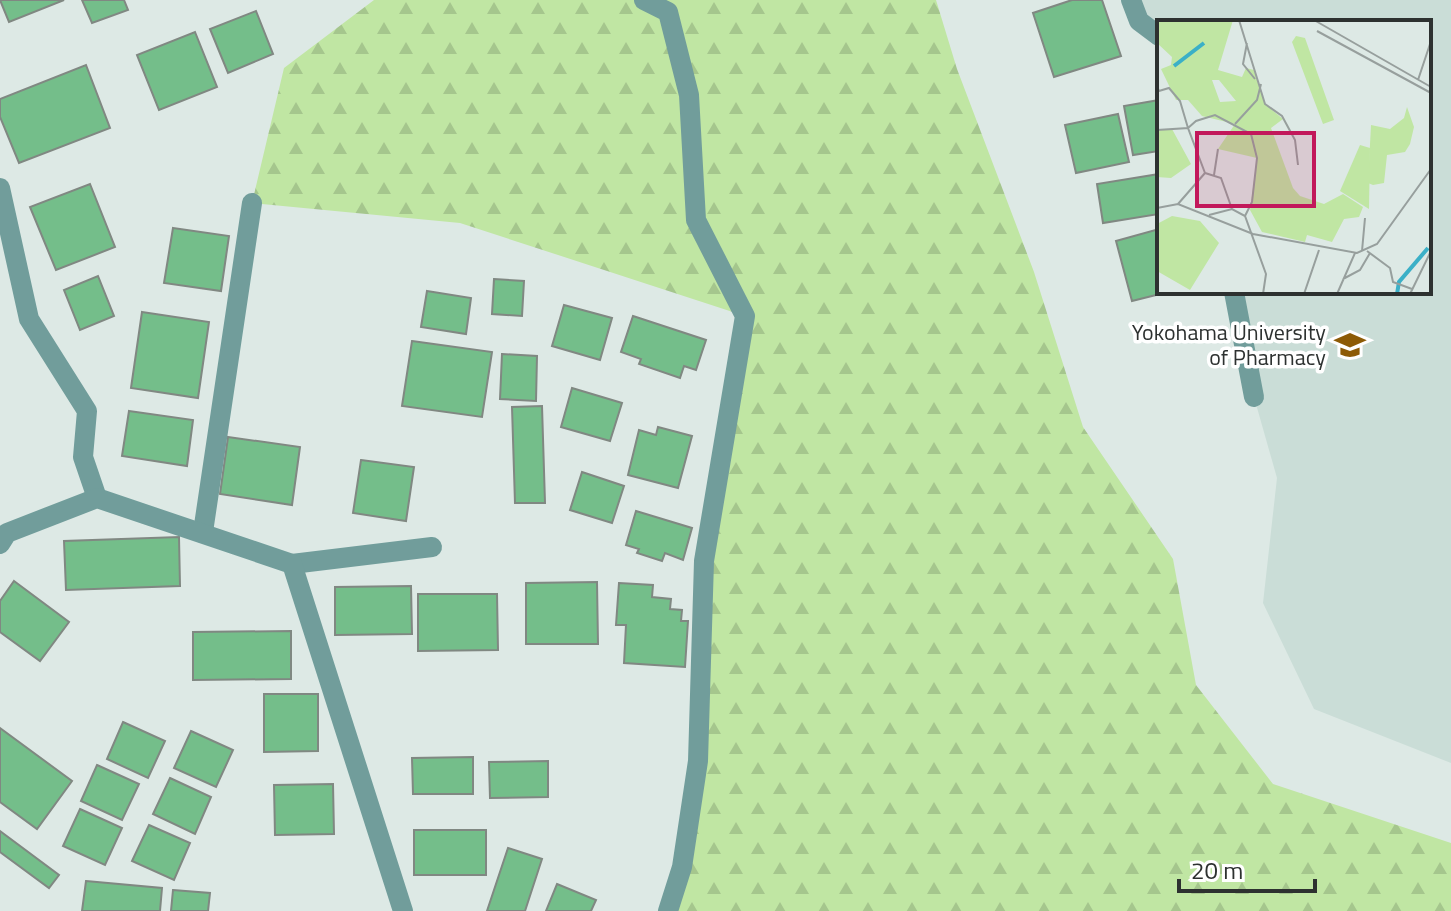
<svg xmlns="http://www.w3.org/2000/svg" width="1451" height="911" font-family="'Titillium Web',sans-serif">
  <defs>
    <pattern id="forest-firs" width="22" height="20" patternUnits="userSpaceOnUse" patternTransform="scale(2)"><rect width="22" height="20" fill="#c0e6a3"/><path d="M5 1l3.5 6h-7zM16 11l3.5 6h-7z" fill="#a5c68d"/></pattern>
  </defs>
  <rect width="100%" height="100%" fill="#dde9e5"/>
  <polygon fill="#caddd7" points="1131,0 1451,0 1451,763 1314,709 1263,603 1277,478 1254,397 1243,292 1429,292 1429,22 1159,22 1159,36"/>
  <polygon fill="url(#forest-firs)" points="374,0 936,0 957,69 1034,272 1083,427 1173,559 1196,685 1273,784 1451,843 1451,911 664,911 693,790 704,561 745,316 460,223 252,203 284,68"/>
  <g fill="#74be8a" stroke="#808882" stroke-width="2">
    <polygon points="0,0 64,0 9,22"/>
    <polygon points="82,0 124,0 128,10 92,23"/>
    <polygon points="1072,0 1102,0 1121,56 1054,77 1033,13"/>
    <polygon points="256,11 273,54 228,73 210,29"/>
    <polygon points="195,32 217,87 159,110 137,55"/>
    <polygon points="86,65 110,128 19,163 0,117 0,99"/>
    <polygon points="1159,100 1159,151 1133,155 1124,106"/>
    <polygon points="1118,114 1129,162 1076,173 1065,125"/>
    <polygon points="1159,174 1159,214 1103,223 1097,184"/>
    <polygon points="90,184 115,247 56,270 30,207"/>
    <polygon points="173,228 229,236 221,291 164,283"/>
    <polygon points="1159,229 1159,292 1168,292 1132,301 1116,241"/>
    <polygon points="98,276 114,316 80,330 64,290"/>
    <polygon points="494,279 524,281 522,316 492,314"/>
    <polygon points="427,291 471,298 466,334 421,327"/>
    <polygon points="564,305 612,318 600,360 552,346"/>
    <polygon points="142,312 209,322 198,398 131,388"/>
    <polygon points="633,316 706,340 696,370 684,366 680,378 639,364 641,359 621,352"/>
    <polygon points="412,341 492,352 482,417 402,406"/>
    <polygon points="502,354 537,356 536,401 500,399"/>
    <polygon points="572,388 622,403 610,441 561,427"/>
    <polygon points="542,406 545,503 515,503 512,407"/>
    <polygon points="129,411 193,420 187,466 122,456"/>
    <polygon points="658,427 692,436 678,488 628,475 639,430 656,435"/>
    <polygon points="228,437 300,447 292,505 220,494"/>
    <polygon points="361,460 414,467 406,521 353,513"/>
    <polygon points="582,472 624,486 612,523 570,510"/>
    <polygon points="636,511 692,528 683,560 665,553 662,561 637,553 639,549 626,545"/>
    <polygon points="179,537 180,586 66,590 64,541"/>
    <polygon points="14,581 69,622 40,661 0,632 0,601"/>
    <polygon points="597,582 598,644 526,644 526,583"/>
    <polygon points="619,583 653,585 652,597 671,599 670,609 682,610 681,621 688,621 685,667 624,663 626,625 616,625"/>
    <polygon points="411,586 412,634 335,635 335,587"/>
    <polygon points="418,594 497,594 498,650 418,651"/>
    <polygon points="291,631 291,679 193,680 193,632"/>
    <polygon points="264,694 318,694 318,751 264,752"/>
    <polygon points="123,722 165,741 148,778 107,759"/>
    <polygon points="0,728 72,781 37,829 0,802"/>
    <polygon points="191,731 233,750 216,787 174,768"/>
    <polygon points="473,757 473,794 413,794 412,758"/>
    <polygon points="548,761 548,797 490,798 489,762"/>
    <polygon points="97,765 139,784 122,820 81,801"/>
    <polygon points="170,778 211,797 195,834 153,814"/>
    <polygon points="333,784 334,834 275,835 274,785"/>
    <polygon points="80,809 122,828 105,865 63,846"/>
    <polygon points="149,825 190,843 174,880 132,861"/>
    <rect x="414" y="830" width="72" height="45"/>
    <polygon points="0,831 59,875 49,888 0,852"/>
    <polygon points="508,848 542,859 525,911 487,911"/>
    <polygon points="86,881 162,888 160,911 82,911"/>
    <polygon points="557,884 596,900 591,911 546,911"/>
    <polygon points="173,890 210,893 208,911 171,911"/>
  </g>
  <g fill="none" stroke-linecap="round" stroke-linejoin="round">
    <g stroke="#719d9b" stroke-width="20">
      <polyline points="644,0 668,12 689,95 696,220 745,316 704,561 698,761 682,867 668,911"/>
      <polyline points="203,532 252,203"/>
      <polyline points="292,564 432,547"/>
    </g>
    <g stroke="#719d9b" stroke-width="20">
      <polyline points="1131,0 1139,21 1159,36"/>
      <polyline points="0,188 29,319 87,411 83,457 97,498"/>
      <polyline points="1234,292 1254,397"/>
      <polyline points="0,544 7,533 97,498 292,564 403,911"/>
    </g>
  </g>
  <defs>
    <g id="university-bare" transform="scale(2.4)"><path d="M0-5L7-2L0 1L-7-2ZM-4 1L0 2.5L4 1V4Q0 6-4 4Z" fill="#8d5b06" stroke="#fff" stroke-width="2.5" paint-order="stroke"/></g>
  </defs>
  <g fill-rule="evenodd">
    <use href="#university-bare" x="1350" y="345"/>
  </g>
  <g text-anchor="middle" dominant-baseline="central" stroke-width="7" stroke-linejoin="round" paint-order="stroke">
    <g font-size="22" fill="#2d3130" stroke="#fff" text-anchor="end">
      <text x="1326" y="332">Yokohama University<tspan x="1326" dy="25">of Pharmacy</tspan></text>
    </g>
  </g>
  <g transform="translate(1157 20)">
    <rect width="274" height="274" fill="#dde9e5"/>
    <path d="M139,16L148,18L177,100L166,104L135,22ZM15,196L43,201L62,223L33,270L0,251V204Z" fill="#c0e6a3"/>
    <path d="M0,0H76L61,50L85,57L89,48L97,50L108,84L126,99L114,108L136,168L143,176L167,184L186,174L206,187L202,197L187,199L175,222L150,215L148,222L105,212L93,190L100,138L61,129L78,104L45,96L31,80H19L4,49L14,45L15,37L0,23ZM55,60H62L79,81L63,82ZM250,87L257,107L253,124L248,132L230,135L227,163L216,165L211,163L214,105L233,109L247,98ZM15,109L34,144L14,158L0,157V110Z" fill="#c0e6a3" fill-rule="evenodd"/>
    <path d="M203,125L213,128L212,189L183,171Z" fill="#c0e6a3"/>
    <path fill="none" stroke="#3bb0c7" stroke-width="4" d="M17,46L47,23M240,274L242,262L271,228"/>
    <path fill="none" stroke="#979f9d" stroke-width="2" d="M82,0L108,84L125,96L138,120L141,145M157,0L274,67M160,11L274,73M90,23L86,44L98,59M261,60L274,21M0,66L2,71L12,68L23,81L31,108L0,110M78,104L100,80L104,64M48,153L31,108L39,101L58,95L94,114L100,138L95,182L88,196M57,155L61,129M21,184L48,153L64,158L75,189M0,188L21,184L96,214L200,233L220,224L274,149M52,195L75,189L88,196L109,254L106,274M205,231L208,198M210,231L233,248L236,262L255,269M186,259L203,250L213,233M147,274L162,230M180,274L198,233M253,274L274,231"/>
    <path fill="#c2185b" fill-opacity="0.15" stroke="#c2185b" stroke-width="4" d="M40,113H157V186H40Z"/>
    <rect width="274" height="274" fill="none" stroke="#2d3130" stroke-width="4"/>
  </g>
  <path d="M1179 879v12h136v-12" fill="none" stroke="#2d3130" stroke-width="4"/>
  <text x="1191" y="879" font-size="24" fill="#2d3130" stroke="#ffffff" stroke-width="6" paint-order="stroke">20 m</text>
</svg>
